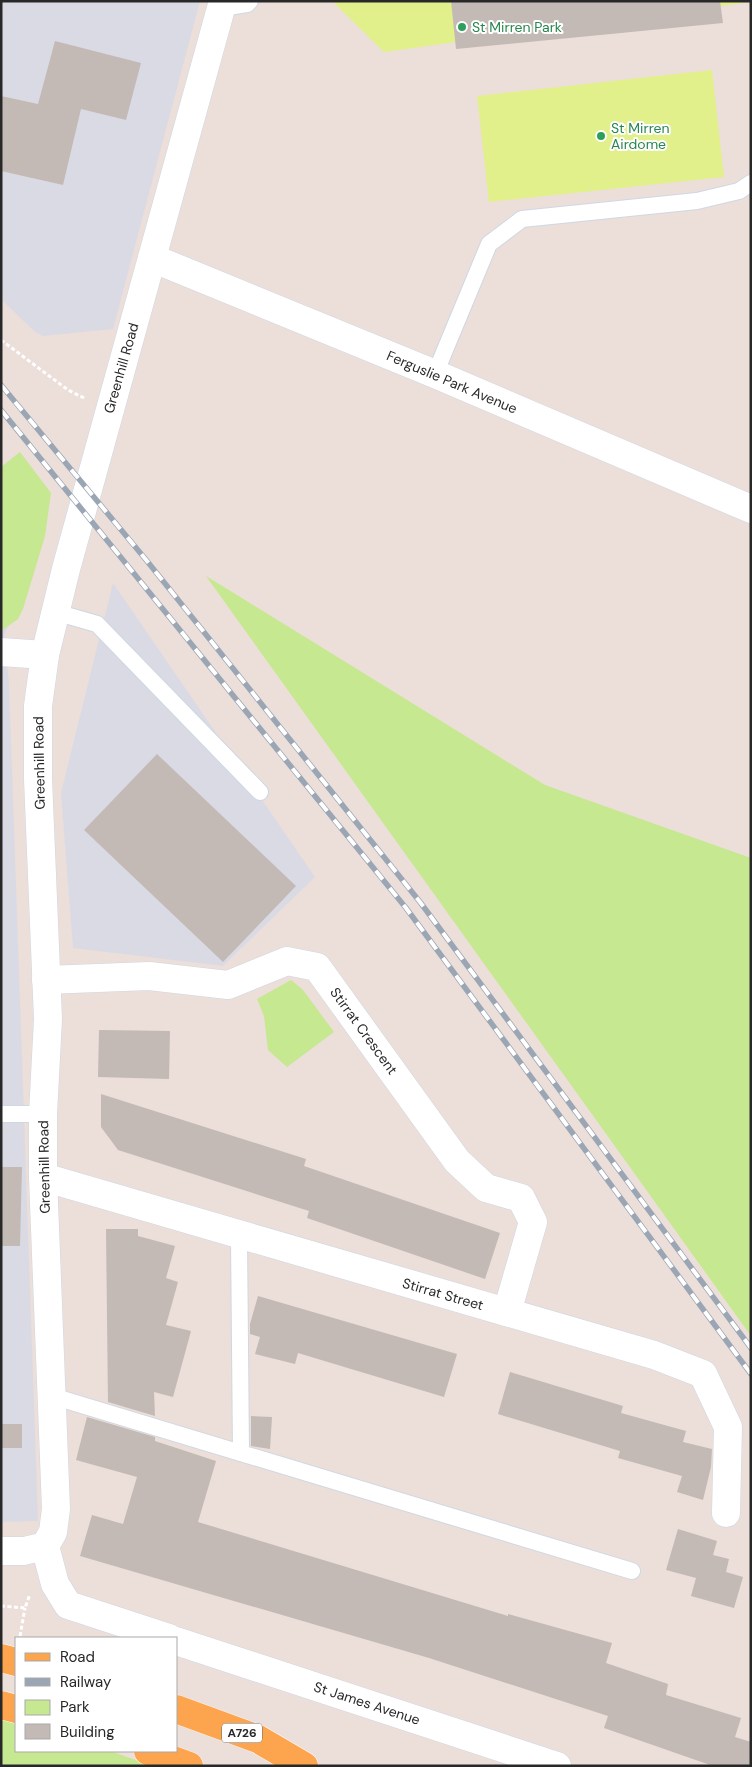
<svg xmlns="http://www.w3.org/2000/svg" width="752" height="1767" font-family="'DM Sans',sans-serif">
  <rect width="100%" height="100%" fill="#ecded9"/>
  <g fill="#dadae4">
    <polygon points="1,1 200,1 113,329 43,336 35,332 1,299"/>
    <polygon points="1,530 17,609 4,635 9,683 38,1521 1,1522"/>
    <polygon points="113,583 315,877 223,966 73,948 61,793"/>
  </g>
  <g fill="#c6e890">
    <polygon points="20,452 51,493 45,536 23,609 18,619 1,631 1,467"/>
    <polygon points="206,576 545,785 751,858 751,1336"/>
    <polygon points="291,980 303,990 334,1032 287,1067 268,1050 264,1016 257,999"/>
    <polygon points="1,1719 16,1722 16,1751 110,1751 153,1766 1,1766"/>
  </g>
  <g fill="#e1f08a">
    <polygon points="332,1 751,1 751,2 384,52"/>
    <polygon points="712,70 724,177 489,202 477,96"/>
  </g>
  <g fill="#c3bab5">
    <polygon points="451,1 720,1 723,23 456,49"/>
    <polygon points="55,41 141,63 126,120 81,109 63,185 1,171 1,96 38,104"/>
    <polygon points="157,754 296,886 223,962 84,830"/>
    <polygon points="99,1030 170,1031 169,1079 98,1077"/>
    <polygon points="101,1094 306,1159 304,1166 500,1233 485,1279 307,1218 309,1211 118,1150 101,1127"/>
    <polygon points="1,1167 22,1167 20,1246 1,1246"/>
    <polygon points="106,1229 138,1229 138,1236 175,1246 166,1278 178,1282 166,1325 191,1331 173,1397 154,1392 155,1416 108,1402"/>
    <polygon points="258,1296 457,1354 444,1397 298,1353 295,1364 255,1354 260,1337 250,1334 250,1324"/>
    <polygon points="510,1372 623,1406 621,1413 686,1431 683,1442 712,1449 711,1467 703,1500 677,1492 682,1476 618,1458 620,1451 498,1414"/>
    <polygon points="251,1416 272,1417 270,1449 251,1446"/>
    <polygon points="87,1417 155,1437 155,1441 216,1461 198,1522 508,1616 508,1614 612,1643 606,1663 668,1684 666,1695 741,1718 735,1737 751,1742 751,1766 713,1766 604,1728 608,1716 429,1658 80,1556 92,1515 123,1524 137,1477 76,1460"/>
    <rect x="1" y="1424" width="21" height="24"/>
    <polygon points="678,1529 717,1541 713,1555 729,1559 726,1572 743,1577 734,1608 691,1596 696,1578 666,1570"/>
  </g>
  <g fill="none" stroke-linecap="round" stroke-linejoin="round">
    <g stroke="#ced8e3" stroke-width="18">
      <g id="service">
        <polyline points="222,8 247,4 250,1"/>
        <polyline points="435,374 489,244 522,219 697,201 739,191 751,183"/>
        <polyline points="55,612 97,624 260,792"/>
        <polyline points="1,1114 43,1114"/>
        <polyline points="239,1235 241,1453"/>
        <polyline points="52,1396 632,1571"/>
      </g>
    </g>
    <g stroke="#ced8e3" stroke-width="29">
      <g id="minor">
        <polyline points="1,652 45,655"/>
        <polyline points="46,980 149,976 228,985 287,961 317,967 457,1161 486,1188 521,1198 533,1222 507,1312"/>
        <polyline points="43,1177 654,1355 703,1374 728,1427 726,1513"/>
        <polyline points="45,1546 55,1584 68,1605 169,1638"/>
        <polyline points="176,1641 557,1766"/>
      </g>
    </g>
    <g stroke="#ced8e3" stroke-width="29">
      <g id="tertiary">
        <polyline points="152,258 435,374 751,509"/>
        <polyline points="1,1551 24,1551 45,1546 53,1532 56,1509 43,1177 43,1114 48,1019 38,779 38,706 45,655 66,569 223,1"/>
      </g>
    </g>
    <g stroke="#fff" stroke-width="29">
      <g id="primary">
        <polyline points="1,1658 16,1662"/>
        <polyline points="1,1705 16,1709"/>
        <polyline points="176,1709 258,1739 304,1766"/>
        <polyline points="148,1751 189,1766"/>
      </g>
    </g>
    <g stroke="#fff" stroke-width="3" stroke-dasharray="4 2.5" stroke-linecap="butt">
      <polyline points="1,340 68,390 86,399"/>
      <polyline points="1,1606 25,1608 30,1594"/>
      <polyline points="20,1636 25,1608"/>
    </g>
    <use href="#service" stroke="#fff" stroke-width="16"/>
    <use href="#minor" stroke="#fff" stroke-width="28"/>
    <use href="#tertiary" stroke="#fff" stroke-width="28"/>
    <use href="#primary" stroke="#fca44e" stroke-width="28"/>
    <g stroke="#9ba6b5" stroke-width="5.5">
      <g id="rail">
        <polyline points="1,385 147,561 420,902 751,1348"/>
        <polyline points="1,410 406,908 751,1374"/>
      </g>
    </g>
    <use href="#rail" stroke="#fff" stroke-width="4" stroke-dasharray="11" stroke-linecap="butt"/>
  </g>
  <g fill="#2e9e5b" stroke="#fff" stroke-width="2">
    <circle cx="462" cy="27" r="5"/>
    <circle cx="601" cy="136" r="5"/>
  </g>
  <g text-anchor="middle" dominant-baseline="central" stroke-width="4" stroke-linejoin="round" paint-order="stroke">
    <rect fill="#fff" stroke="#686868" stroke-width="1" x="222" y="1723.5" width="40" height="19" rx="4"/>
    <g font-size="12" font-weight="bold" fill="#282828">
      <text x="242" y="1733">A726</text>
    </g>
    <g font-size="14" fill="#27864d" stroke="#fff" text-anchor="start">
      <text x="472" y="27">St Mirren Park</text>
      <text x="611" y="128">St Mirren<tspan x="611" dy="16">Airdome</tspan></text>
    </g>
    <g font-size="14" fill="#282828" stroke="#fff">
      <text transform="translate(121 368) rotate(-74)">Greenhill Road</text>
      <text transform="translate(452 382) rotate(23)">Ferguslie Park Avenue</text>
      <text transform="translate(39 763) rotate(-91)">Greenhill Road</text>
      <text transform="translate(364 1031) rotate(54)">Stirrat Crescent</text>
      <text transform="translate(44 1167) rotate(-91)">Greenhill Road</text>
      <text transform="translate(443 1294) rotate(16)">Stirrat Street</text>
      <text transform="translate(367 1703) rotate(18)">St James Avenue</text>
    </g>
  </g>
  <rect width="752" height="1767" fill="none" stroke="#282828" stroke-width="5"/>
  <rect x="15" y="1637" width="162" height="115" fill="#ffffff" stroke="#a9a9a9"/>
  <rect x="25" y="1653" width="25" height="8" fill="#fca44e" stroke="#a9a9a9"/>
  <text x="60" y="1662" font-size="15" fill="#282828">Road</text>
  <rect x="25" y="1678" width="25" height="8" fill="#9ba6b5" stroke="#a9a9a9"/>
  <text x="60" y="1687" font-size="15" fill="#282828">Railway</text>
  <rect x="25" y="1700" width="25" height="15" fill="#c6e890" stroke="#a9a9a9"/>
  <text x="60" y="1712" font-size="15" fill="#282828">Park</text>
  <rect x="25" y="1724" width="25" height="15" fill="#c3bab5" stroke="#a9a9a9"/>
  <text x="60" y="1737" font-size="15" fill="#282828">Building</text>
</svg>
